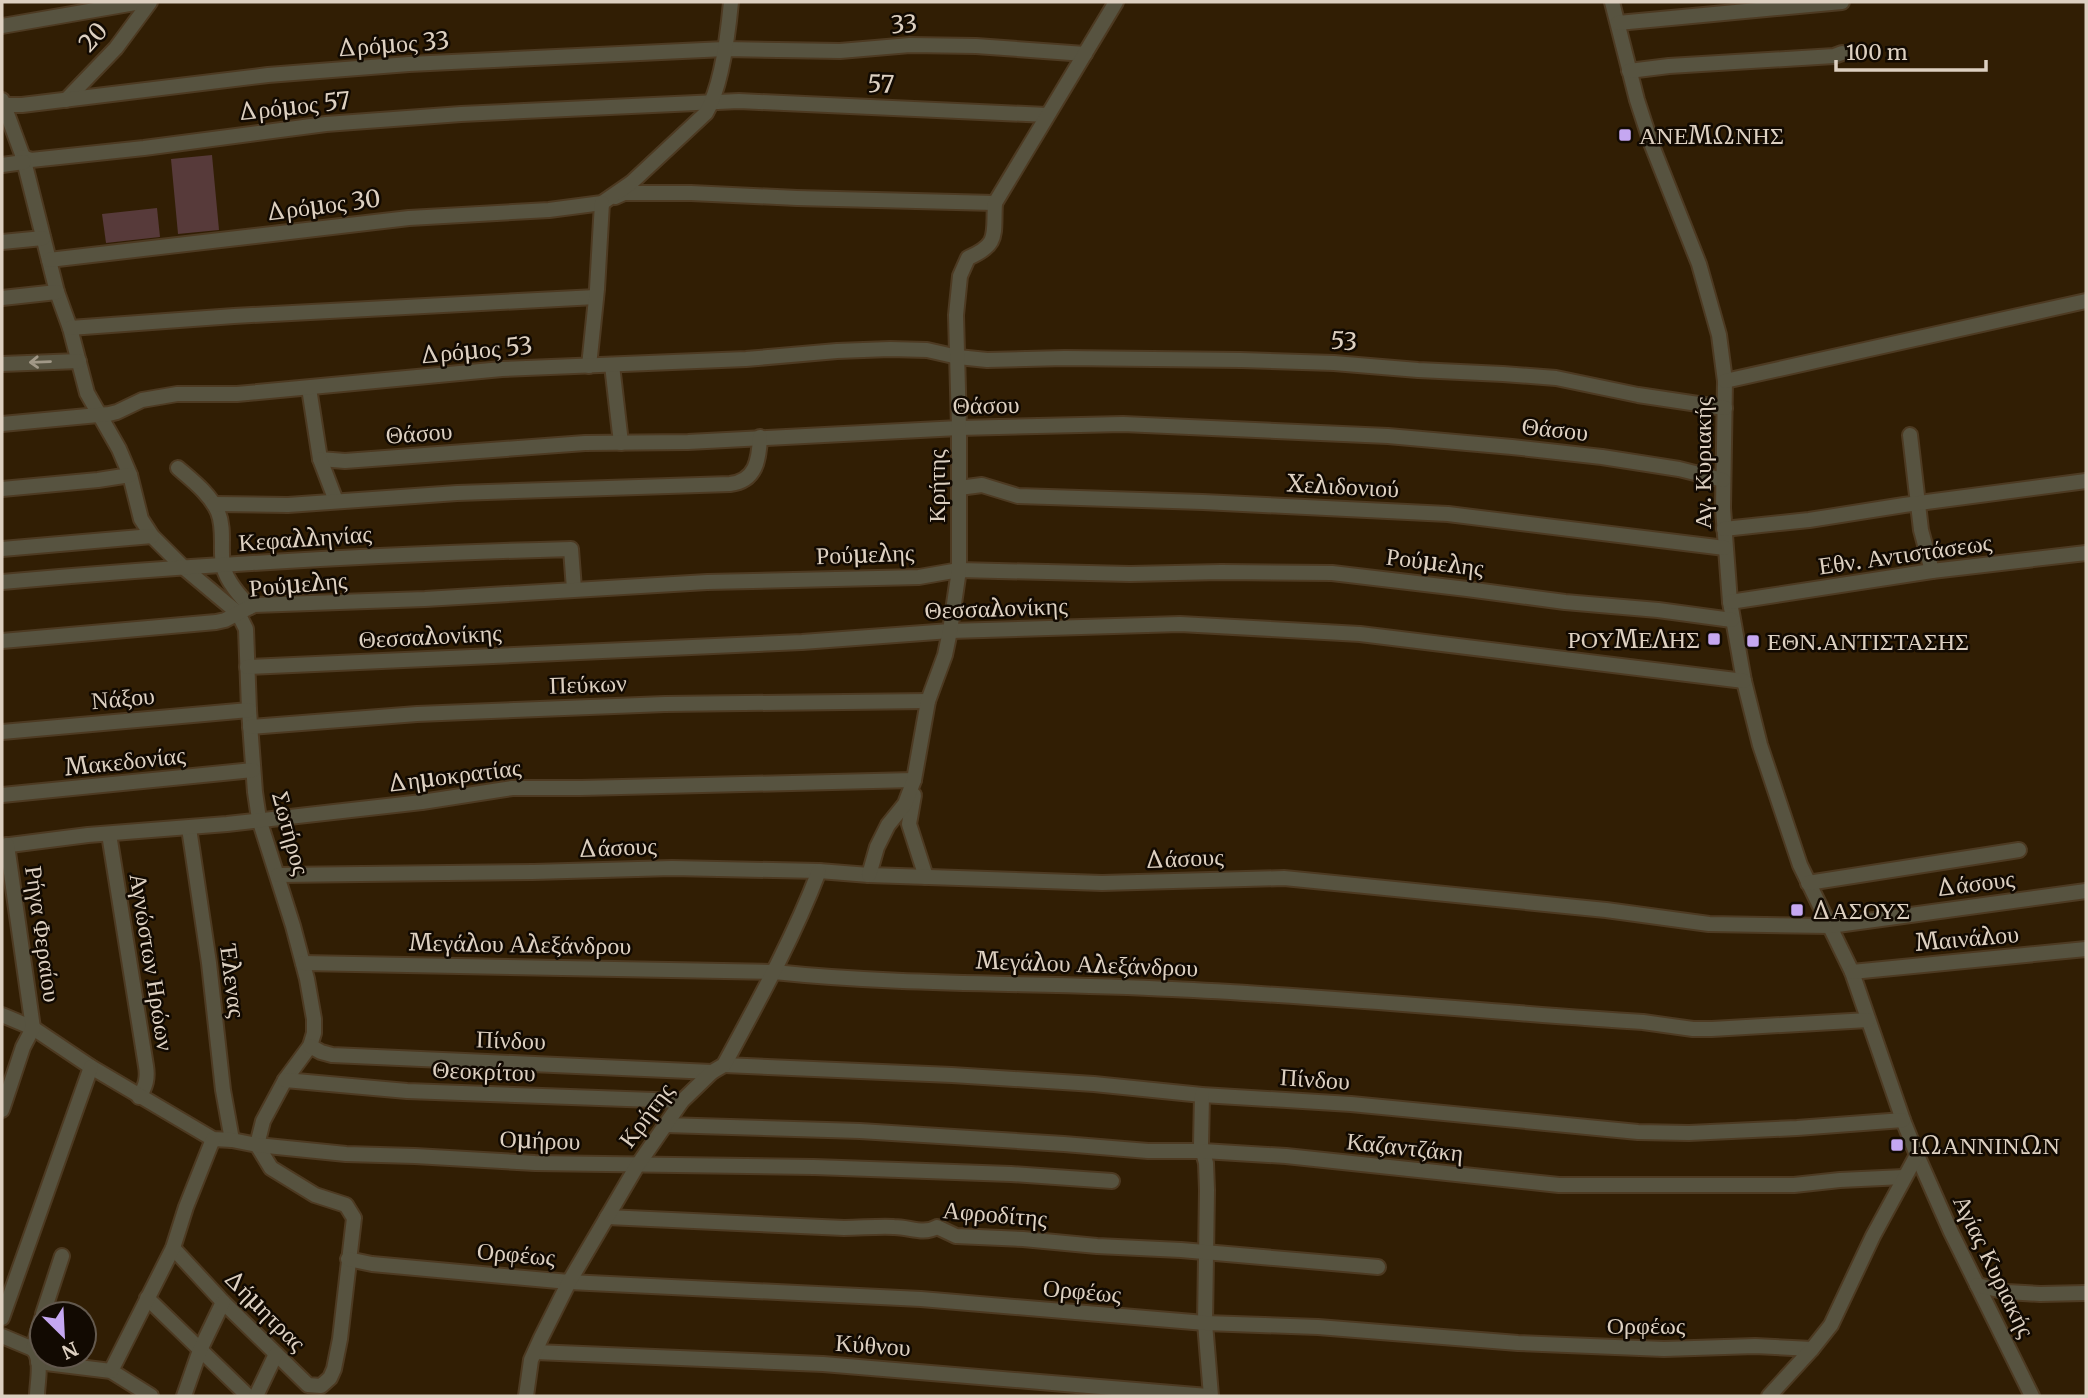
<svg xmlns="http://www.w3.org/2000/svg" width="2088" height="1398" font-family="Merriweather,serif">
  <rect width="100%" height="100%" fill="#311e04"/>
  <g fill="#573a3a">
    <polygon points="212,155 219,230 178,234 171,159"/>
    <polygon points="157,208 160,237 106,243 102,214"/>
  </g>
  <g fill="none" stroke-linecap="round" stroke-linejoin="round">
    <g stroke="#4d3a22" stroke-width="18">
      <g id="minor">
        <polyline points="1612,2 1637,100 1651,143 1699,264 1719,335 1725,381 1723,508 1730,602 1744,681 1760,745 1800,865 1852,972 1903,1120 1917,1155 1951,1232 2032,1396"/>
        <polyline points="1618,23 1842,2"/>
        <polyline points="2,26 141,2"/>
        <polyline points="1629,71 1669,66 1834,56 1842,53"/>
        <polyline points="2,100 23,157 57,292 70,328 87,393 119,449 130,475 141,519 152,536 183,567 238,613 246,629 249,710 255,792 259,819 293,926 307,979 314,1019 314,1033 310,1046 285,1080 263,1121 257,1145 271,1168 315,1195 346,1205 354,1218 340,1339 334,1369 330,1378 321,1386 308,1385 223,1302 173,1248"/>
        <polyline points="66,100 116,48 150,2"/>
        <polyline points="2,105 22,105 268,75 409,64 725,49 840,51 910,45 976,46 1085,54"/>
        <polyline points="23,157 31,160 144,148 326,124 461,114 739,101 1047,115"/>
        <polyline points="2,165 24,162"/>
        <polyline points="615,197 624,193 691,193 797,198 995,203"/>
        <polyline points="2,242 43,238"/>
        <path d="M49,260L409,218L549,210L602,203L631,183L706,113C722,86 728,34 731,2"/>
        <polyline points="2,298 57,292"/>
        <polyline points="70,328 234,316 596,297"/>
        <polyline points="2,364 79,361"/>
        <polyline points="612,365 621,443"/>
        <polyline points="589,366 597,289 602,203"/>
        <polyline points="1725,381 2086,301"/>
        <polyline points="309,388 320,459 345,461 585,443 688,442 959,428 1123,424 1388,436 1512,447 1602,457 1679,469 1723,480"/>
        <polyline points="2,424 109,414 117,412 142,400 177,394 237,394 502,369 746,359 837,351 890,349 927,350 958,357 987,360 1065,358 1241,360 1334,363 1418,370 1503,374 1556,378 1638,395 1725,408"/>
        <polyline points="1910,435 1921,530 1932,571"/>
        <polyline points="320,459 336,501"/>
        <path d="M178,468C193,481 210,494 218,512C225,529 220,549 223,566C227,582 240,596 250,607"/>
        <polyline points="959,488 982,485 1018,496 1203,502 1448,514 1725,548"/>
        <polyline points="2,489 98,480 130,475"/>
        <path d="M214,504L288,505L457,493L730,484C756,481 759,460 760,437"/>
        <polyline points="1724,529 1809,520 1904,505 2086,481"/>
        <polyline points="2,549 152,536"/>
        <path d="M2,582C191,565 381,554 571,549L574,589"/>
        <polyline points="1730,602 1932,571 2086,553"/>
        <polyline points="2,641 216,622 225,620 254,605 425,599 707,582 919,577 959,570 1130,574 1221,572 1332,573 1467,589 1565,602 1658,610 1732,620"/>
        <polyline points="247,667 802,642 950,631 1180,624 1360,634 1744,681"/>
        <polyline points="250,727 417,714 665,704 928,701"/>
        <polyline points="2,732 249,710"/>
        <polyline points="2,795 253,770"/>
        <polyline points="914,795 909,824 926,877"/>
        <polyline points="189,828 209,963 223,1090 232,1140"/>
        <path d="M109,834L146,1066C148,1078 146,1086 139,1097"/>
        <polyline points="2,846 88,835 227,824 422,802 512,788 581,788 914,780"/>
        <polyline points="278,875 533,872 672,868 819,871 869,875 1102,883 1284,878 1606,910 1709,924 1830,926 2086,891"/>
        <path d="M869,875L877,847L888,825L905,804L914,780L928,701L945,655L950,631L959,570V428L956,315L960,276L968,258C1000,244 993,235 995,203L1116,2"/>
        <polyline points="1808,883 2019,850"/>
        <path d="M303,963L774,972C906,986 1039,982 1172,989C1329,996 1486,1012 1643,1022L1693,1029H1712L1868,1020"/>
        <polyline points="1852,972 2086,949"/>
        <polyline points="2,1015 33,1028 91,1067 213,1139 232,1140 257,1145 346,1154 415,1156 535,1163 814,1167 1011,1174 1112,1181"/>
        <polyline points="310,1046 321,1052 332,1055 712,1072"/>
        <polyline points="724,1065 952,1075 1094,1084 1202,1095 1351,1104 1638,1132 1689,1133 1797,1128 1903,1120"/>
        <polyline points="285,1080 407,1091 682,1101"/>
        <polyline points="1202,1095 1201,1145 1206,1163 1207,1190 1205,1323 1211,1396"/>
        <polyline points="2,1110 23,1047 33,1028 7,845"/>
        <polyline points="665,1125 860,1131 1064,1144 1148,1151 1203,1151 1286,1156 1559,1185 1794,1185 1840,1180 1904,1177"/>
        <path d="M607,1217L844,1228C861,1228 878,1226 894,1227C910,1227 923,1235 937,1227L956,1236L1023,1239L1097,1246L1181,1250L1378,1267"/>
        <polyline points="348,1259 372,1264 569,1282 921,1299 1205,1323 1318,1327 1518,1343 1664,1349 1755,1346 1812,1349"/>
        <polyline points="1977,1285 2007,1292 2040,1294 2086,1293"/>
        <polyline points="147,1298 248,1396"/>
        <polyline points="43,1314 62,1256"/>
        <polyline points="2,1318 91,1067"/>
        <polyline points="2,1336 33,1349"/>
        <polyline points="535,1352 823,1364 1208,1396"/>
        <polyline points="38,1362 111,1371 151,1396"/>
        <polyline points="111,1371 173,1248 186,1207 213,1139"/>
        <path d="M37,1396C37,1382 43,1360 33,1349L42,1318"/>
        <polyline points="184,1396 200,1350 223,1302"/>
        <polyline points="256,1396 276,1354"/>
        <path d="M526,1396L531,1360L541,1338L569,1282L637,1166L682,1101L712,1072L724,1065C758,1002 793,939 819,871"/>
        <polyline points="1769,1396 1812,1349 1831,1325 1873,1236 1917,1155"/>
      </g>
    </g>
    <use href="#minor" stroke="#575340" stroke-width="14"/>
  </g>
  <defs><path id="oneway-shaft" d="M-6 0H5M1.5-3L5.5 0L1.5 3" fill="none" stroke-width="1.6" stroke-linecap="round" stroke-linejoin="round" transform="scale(1.75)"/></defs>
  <use stroke="#a19887" href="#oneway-shaft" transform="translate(40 362) rotate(178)"/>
  <g fill="#c5a7f1" stroke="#120a02" stroke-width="2.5">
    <rect x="1618" y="128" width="14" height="14" rx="3.5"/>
    <rect x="1707" y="632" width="14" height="14" rx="3.5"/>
    <rect x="1746" y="634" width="14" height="14" rx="3.5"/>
    <rect x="1790" y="903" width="14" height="14" rx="3.5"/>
    <rect x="1890" y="1138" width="14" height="14" rx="3.5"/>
  </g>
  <g text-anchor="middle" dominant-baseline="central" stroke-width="5" stroke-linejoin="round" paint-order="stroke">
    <g font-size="24" fill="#ddd0c1" stroke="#120a02">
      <text transform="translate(904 24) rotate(-3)">33</text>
      <text transform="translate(93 37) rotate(-48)">20</text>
      <text transform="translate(393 44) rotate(-4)">Δρόμος 33</text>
      <text transform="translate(881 84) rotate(2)">57</text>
      <text transform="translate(294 106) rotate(-6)">Δρόμος 57</text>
      <text transform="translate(323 205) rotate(-7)">Δρόμος 30</text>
      <text transform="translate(1344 341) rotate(4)">53</text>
      <text transform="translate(476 350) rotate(-5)">Δρόμος 53</text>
      <text transform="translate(986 405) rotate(-1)">Θάσου</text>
      <text transform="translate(1555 429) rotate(6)">Θάσου</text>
      <text transform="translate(419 433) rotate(-4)">Θάσου</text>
      <text transform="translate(1702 463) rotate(-90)">Αγ. Κυριακής</text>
      <text transform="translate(936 486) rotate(-90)">Κρήτης</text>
      <text transform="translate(1343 486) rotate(3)">Χελιδονιού</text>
      <text transform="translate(305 538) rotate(-4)">Κεφαλληνίας</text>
      <text transform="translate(865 554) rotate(-2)">Ρούμελης</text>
      <text transform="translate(1905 554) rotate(-8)">Εθν. Αντιστάσεως</text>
      <text transform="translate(1435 562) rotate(7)">Ρούμελης</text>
      <text transform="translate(298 584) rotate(-5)">Ρούμελης</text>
      <text transform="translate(996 608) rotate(-2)">Θεσσαλονίκης</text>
      <text transform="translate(430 636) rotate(-3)">Θεσσαλονίκης</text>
      <text transform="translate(588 684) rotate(-2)">Πεύκων</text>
      <text transform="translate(123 698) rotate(-5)">Νάξου</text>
      <text transform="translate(125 761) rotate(-6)">Μακεδονίας</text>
      <text transform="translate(454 775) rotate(-7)">Δημοκρατίας</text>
      <text transform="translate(291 833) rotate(75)">Σωτήρος</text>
      <text transform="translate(617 847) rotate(-2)">Δάσους</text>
      <text transform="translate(1184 858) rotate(-2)">Δάσους</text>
      <text transform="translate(1975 883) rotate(-7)">Δάσους</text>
      <text transform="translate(43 934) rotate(82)">Ρήγα Φεραίου</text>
      <text transform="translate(1967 938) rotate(-5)">Μαινάλου</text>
      <text transform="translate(520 944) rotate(1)">Μεγάλου Αλεξάνδρου</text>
      <text transform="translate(152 962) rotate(81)">Αγνώστων Ηρώων</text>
      <text transform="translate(1087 964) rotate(2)">Μεγάλου Αλεξάνδρου</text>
      <text transform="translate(233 981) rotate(83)">Έλενας</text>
      <text transform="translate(511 1040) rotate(2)">Πίνδου</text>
      <text transform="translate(484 1071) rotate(2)">Θεοκρίτου</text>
      <text transform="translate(1315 1079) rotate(4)">Πίνδου</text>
      <text transform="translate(646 1115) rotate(-53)">Κρήτης</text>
      <text transform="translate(540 1140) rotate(2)">Ομήρου</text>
      <text transform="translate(1405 1147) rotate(6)">Καζαντζάκη</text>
      <text transform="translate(995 1214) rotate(5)">Αφροδίτης</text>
      <text transform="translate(516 1254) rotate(5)">Ορφέως</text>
      <text transform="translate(1994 1266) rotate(64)">Αγίας Κυριακής</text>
      <text transform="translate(1082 1291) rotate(5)">Ορφέως</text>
      <text transform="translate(265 1310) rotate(45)">Δήμητρας</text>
      <text x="1646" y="1325">Ορφέως</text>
      <text transform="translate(873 1345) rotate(4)">Κύθνου</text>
    </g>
    <g font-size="24" fill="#ddd0c1" stroke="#120a02" text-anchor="start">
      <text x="1639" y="135">ΑΝΕΜΩΝΗΣ</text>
      <text x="1700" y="639" text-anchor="end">ΡΟΥΜΕΛΗΣ</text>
      <text x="1767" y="641">ΕΘΝ.ΑΝΤΙΣΤΑΣΗΣ</text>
      <text x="1811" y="910">ΔΑΣΟΥΣ</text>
      <text x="1911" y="1145">ΙΩΑΝΝΙΝΩΝ</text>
    </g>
  </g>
  <rect width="2088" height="1398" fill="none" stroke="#ddd0c1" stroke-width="7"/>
  <g transform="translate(63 1335) rotate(156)"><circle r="33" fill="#120a02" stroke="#63594e" stroke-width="2"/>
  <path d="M0-5L12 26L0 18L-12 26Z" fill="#c5a7f1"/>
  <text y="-10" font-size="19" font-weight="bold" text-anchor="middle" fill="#ddd0c1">N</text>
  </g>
  <path d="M1836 60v10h150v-10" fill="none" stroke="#ddd0c1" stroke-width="3.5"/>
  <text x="1846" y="60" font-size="21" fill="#ddd0c1" stroke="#120a02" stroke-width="5" paint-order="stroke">100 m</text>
</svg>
